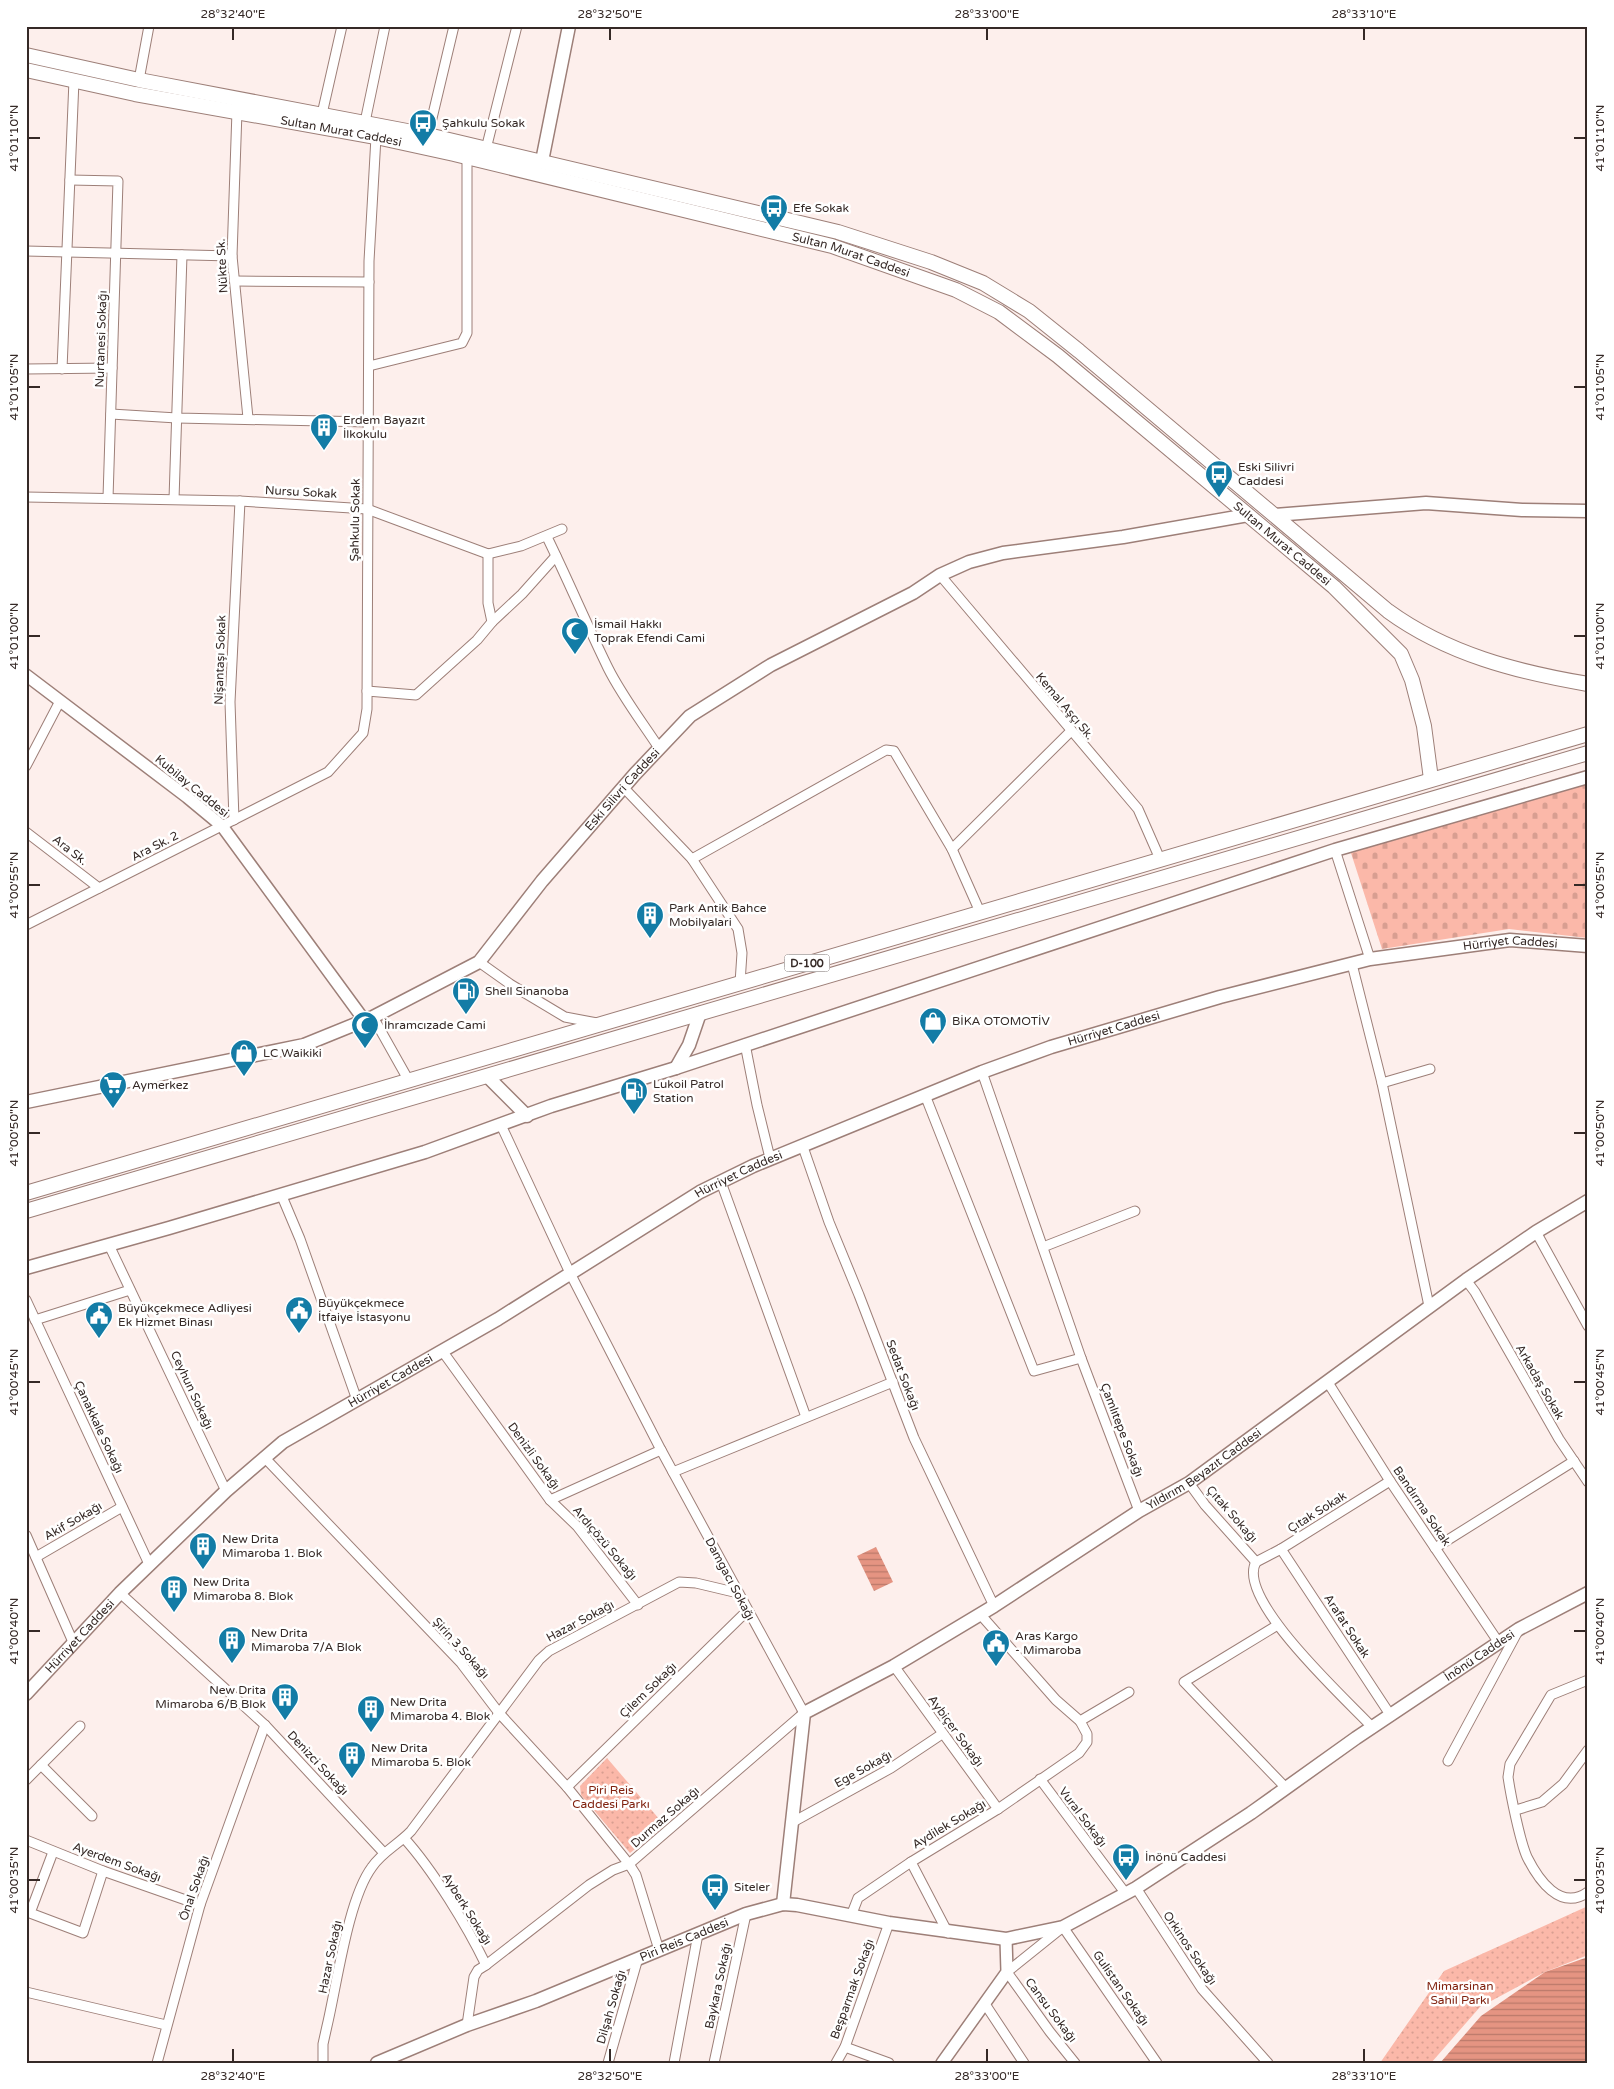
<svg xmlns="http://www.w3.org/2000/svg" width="1614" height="2089" font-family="'Varela Round',sans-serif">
  <defs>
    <pattern id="grass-dots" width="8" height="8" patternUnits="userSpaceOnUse" patternTransform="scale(1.25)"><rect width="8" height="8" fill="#fbb8a9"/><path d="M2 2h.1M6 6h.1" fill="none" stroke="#d89e91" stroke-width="1.8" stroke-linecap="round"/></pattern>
    <pattern id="cemetery-stones" width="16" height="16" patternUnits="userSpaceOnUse" patternTransform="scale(1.25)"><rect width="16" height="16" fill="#fbb8a9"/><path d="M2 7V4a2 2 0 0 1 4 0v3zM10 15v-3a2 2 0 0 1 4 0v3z" fill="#d89e91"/></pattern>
    <pattern id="water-rules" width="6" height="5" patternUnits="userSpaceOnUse" patternTransform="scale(1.25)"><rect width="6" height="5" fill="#e59482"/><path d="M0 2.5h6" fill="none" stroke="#ba796a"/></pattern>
  </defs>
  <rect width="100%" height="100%" fill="#fdefec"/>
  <g fill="url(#grass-dots)">
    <polygon points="607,1758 660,1820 658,1831 630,1853 581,1795 580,1786"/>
    <polygon points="1588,1906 1588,1955 1545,1972 1480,2007 1431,2063 1380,2063 1444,1971"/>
  </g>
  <polygon fill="url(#cemetery-stones)" points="1588,778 1588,938 1509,929 1382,949 1351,853"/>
  <g fill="url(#water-rules)">
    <polygon points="876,1547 893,1582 874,1591 857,1556"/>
    <polygon points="1588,1957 1588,2063 1440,2063 1481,2016 1545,1972"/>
  </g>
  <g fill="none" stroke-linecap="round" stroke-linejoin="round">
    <g stroke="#9d7f78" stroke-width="11">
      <g id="minor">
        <polyline points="139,80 149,26"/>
        <polyline points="237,111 232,256 248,418"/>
        <polyline points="322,114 342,26"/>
        <polyline points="365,122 385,26"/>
        <polyline points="428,135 454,26"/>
        <polyline points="486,149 517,26"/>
        <polyline points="70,180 118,181 108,498"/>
        <polyline points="26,251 232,256"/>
        <polyline points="235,281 369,282"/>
        <polyline points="369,366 462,343 467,333 467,157"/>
        <polyline points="26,369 112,368"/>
        <polyline points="62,369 74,80"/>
        <polyline points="111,414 177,418 370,422"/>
        <polyline points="26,497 240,501 367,509 488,554 521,546 562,529"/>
        <polyline points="174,499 182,255"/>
        <path d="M547,537C568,580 587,625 608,668C622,696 642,722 659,748"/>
        <polyline points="940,575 1138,809 1160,859"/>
        <polyline points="492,622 522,594 556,556"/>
        <polyline points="367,691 416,695 477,640 492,622 488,603 488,554"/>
        <polyline points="26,766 60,701"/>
        <polyline points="624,788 692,859 738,929 742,953 740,983"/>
        <polyline points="234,820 230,702 240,501"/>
        <polyline points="26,832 99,888"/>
        <polyline points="952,849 1071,731"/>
        <polyline points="1335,850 1370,959"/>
        <polyline points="692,859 886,750 894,751 952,849 980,912"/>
        <polyline points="26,925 328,772 363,733 367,709 369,261 376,137"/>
        <polyline points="479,962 510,984 565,1017 597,1023"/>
        <polyline points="1352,964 1382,1083 1429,1306"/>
        <polyline points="373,1017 409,1081"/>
        <polyline points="745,1044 757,1105 770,1158"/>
        <polyline points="982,1072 1081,1358 1139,1511"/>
        <polyline points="1382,1083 1430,1069"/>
        <polyline points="925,1095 1034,1371 1081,1358"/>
        <polyline points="803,1147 829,1222 859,1295 914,1438 994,1606"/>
        <polyline points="721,1182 806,1417"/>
        <polyline points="281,1194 300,1239 357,1400"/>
        <polyline points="1536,1232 1588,1326"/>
        <polyline points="109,1245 226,1491"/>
        <polyline points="1043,1247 1135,1211"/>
        <polyline points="1466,1280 1475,1292 1559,1439 1588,1482"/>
        <polyline points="26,1300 149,1564"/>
        <polyline points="35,1320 130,1290"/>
        <polyline points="443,1352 550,1500 577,1526 638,1605"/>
        <polyline points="1327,1381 1390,1481 1499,1643"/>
        <polyline points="264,1457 461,1663 499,1713 567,1787 629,1864 636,1875 659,1950"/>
        <polyline points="673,1472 893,1382"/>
        <polyline points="1189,1483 1205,1505 1256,1562"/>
        <polyline points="550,1500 661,1450"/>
        <polyline points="26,1535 73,1642"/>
        <polyline points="1435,1548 1574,1461"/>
        <polyline points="1281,1549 1391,1716"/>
        <polyline points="36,1557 122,1507"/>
        <path d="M1256,1562C1235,1599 1347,1700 1373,1728"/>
        <polyline points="1256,1562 1281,1549 1390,1481"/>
        <polyline points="120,1593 265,1725 384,1853"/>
        <polyline points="980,1614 1056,1700 1080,1721 1129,1692"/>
        <polyline points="1276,1626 1184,1682 1286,1788"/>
        <polyline points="894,1666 998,1809"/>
        <path d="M1588,1680L1551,1695L1510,1764L1508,1777C1511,1797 1520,1841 1527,1857C1538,1879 1560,1912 1588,1892"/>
        <polyline points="1448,1761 1518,1631"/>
        <polyline points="41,1765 92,1816"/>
        <polyline points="1040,1779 1126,1894"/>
        <polyline points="26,1780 80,1726"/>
        <polyline points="567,1787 747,1611"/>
        <polyline points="1516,1810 1542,1802 1563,1784 1588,1750"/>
        <polyline points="793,1822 891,1768 942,1734"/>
        <path d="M404,1838C433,1870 467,1926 486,1965L478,1970L474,1977L467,2025"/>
        <polyline points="26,1840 103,1871 200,1905"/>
        <polyline points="53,1852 30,1913 83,1933 103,1871"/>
        <polyline points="1136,1888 1202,1989 1268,2063"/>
        <polyline points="851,1916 858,1898 911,1862"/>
        <polyline points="948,1933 911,1862 998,1809 1079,1753 1087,1742 1087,1734 1080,1721"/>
        <polyline points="486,1965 589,1885 613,1870 629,1864 804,1713 661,1450 570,1273 501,1125"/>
        <polyline points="26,1992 166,2025"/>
        <polyline points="985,2004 1024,2063"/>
        <polyline points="845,2047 889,2063"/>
        <polyline points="157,2063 200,1905 265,1725"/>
        <path d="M323,2063V2044L327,2026C337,1984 348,1899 372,1867C382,1852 399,1844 411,1831L539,1660L549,1651L679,1582L696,1583L738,1593"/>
        <polyline points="608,2063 638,1958"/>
        <polyline points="674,2063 698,1934"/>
        <polyline points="714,2063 746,1914"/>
        <polyline points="836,2063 845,2047 889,1923"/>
        <polyline points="1075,2063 1050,2032 1007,1972 1063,1927 1157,2063"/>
      </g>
    </g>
    <g stroke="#9d7f78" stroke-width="14">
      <g id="tertiary">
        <polyline points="26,675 187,797 222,826 364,1020"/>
        <polyline points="942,2063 1007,1972 1006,1939"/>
      </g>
    </g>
    <g stroke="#9d7f78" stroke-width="15">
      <g id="secondary">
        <polyline points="542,161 569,26"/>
        <polyline points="1275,515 1426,503 1522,510 1588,511"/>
        <polyline points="676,1068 689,1045 700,1013"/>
        <polyline points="488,1077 527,1116"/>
        <path id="s1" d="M26,1102L304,1045L373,1017L479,962L542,881L635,774L690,716L771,665L913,593L940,575L969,562L1003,553L1123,537L1248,515"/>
        <polyline points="26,1268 169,1228 425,1152 551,1106 676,1068 1335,850 1588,777"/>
        <path id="s2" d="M26,1694L120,1593L226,1491L283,1442L498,1319L700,1192L753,1166L982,1072L1051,1047L1220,997L1370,959L1510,940L1588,946"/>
        <path id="s3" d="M783,1904L804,1713L894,1666L994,1606L1139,1511L1189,1483L1466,1280L1536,1232L1588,1201"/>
        <path id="s4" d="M377,2063L467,2025L536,2001L746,1914L783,1904L797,1905L889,1923L1006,1939L1063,1927L1136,1888L1251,1813L1356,1738L1519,1629L1588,1593"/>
      </g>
    </g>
    <g stroke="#9d7f78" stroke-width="16">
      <g id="primary">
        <path d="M26,55L139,80L428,135L838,232L931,262L983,283L1029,311L1079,351L1388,611C1447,654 1517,672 1588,684"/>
        <path id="s5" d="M26,70L135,94L376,137L454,154L832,246L956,290L999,312L1058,356L1334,587L1401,654L1412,680L1424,726L1431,779"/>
      </g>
    </g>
    <g stroke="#9d7f78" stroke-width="16">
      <g id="trunk">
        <polyline points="26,1193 1588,734"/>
        <polyline points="26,1211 1588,753"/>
      </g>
    </g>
    <use href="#minor" stroke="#fff" stroke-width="9"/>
    <use href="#tertiary" stroke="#fff" stroke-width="11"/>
    <use href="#secondary" stroke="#fff" stroke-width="12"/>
    <use href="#primary" stroke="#fff" stroke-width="14"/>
    <use href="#trunk" stroke="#fff" stroke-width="14"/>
  </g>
  <path fill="none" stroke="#352926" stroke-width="2" d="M233,28V40M610,28V40M987,28V40M1364,28V40M28,138H40M1574,138H1586M28,387H40M1574,387H1586M28,636H40M1574,636H1586M28,885H40M1574,885H1586M28,1133H40M1574,1133H1586M28,1382H40M1574,1382H1586M28,1631H40M1574,1631H1586M28,1880H40M1574,1880H1586M233,2049V2062M610,2049V2062M987,2049V2062M1364,2049V2062"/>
  <defs>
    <g id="bus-pin" transform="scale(1.4375)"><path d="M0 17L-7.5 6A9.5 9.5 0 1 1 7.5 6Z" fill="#137ca6" stroke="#fff"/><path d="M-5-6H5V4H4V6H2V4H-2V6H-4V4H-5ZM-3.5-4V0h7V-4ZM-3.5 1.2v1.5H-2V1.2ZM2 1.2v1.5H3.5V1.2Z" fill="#fff"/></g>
    <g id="building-pin" transform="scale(1.4375)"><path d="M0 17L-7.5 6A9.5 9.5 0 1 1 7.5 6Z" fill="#137ca6" stroke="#fff"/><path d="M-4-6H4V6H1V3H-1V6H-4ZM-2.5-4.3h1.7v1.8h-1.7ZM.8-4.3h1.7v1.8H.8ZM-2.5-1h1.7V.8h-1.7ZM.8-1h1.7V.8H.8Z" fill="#fff"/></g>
    <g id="mosque-pin" transform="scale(1.4375)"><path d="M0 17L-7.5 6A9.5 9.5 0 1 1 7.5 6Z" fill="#137ca6" stroke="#fff"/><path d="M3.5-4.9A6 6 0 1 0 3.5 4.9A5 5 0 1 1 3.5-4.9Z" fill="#fff"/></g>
    <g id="fuel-pin" transform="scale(1.4375)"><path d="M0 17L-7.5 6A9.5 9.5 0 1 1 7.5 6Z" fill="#137ca6" stroke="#fff"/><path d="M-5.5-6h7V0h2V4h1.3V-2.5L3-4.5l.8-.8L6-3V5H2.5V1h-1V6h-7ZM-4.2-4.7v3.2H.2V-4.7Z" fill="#fff"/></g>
    <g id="shop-pin" transform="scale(1.4375)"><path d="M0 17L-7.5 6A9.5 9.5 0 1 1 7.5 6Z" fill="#137ca6" stroke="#fff"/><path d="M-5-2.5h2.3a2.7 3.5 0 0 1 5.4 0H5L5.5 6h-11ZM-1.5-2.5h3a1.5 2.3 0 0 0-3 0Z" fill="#fff"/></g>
    <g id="supermarket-pin" transform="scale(1.4375)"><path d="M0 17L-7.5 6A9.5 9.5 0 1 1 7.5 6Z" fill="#137ca6" stroke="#fff"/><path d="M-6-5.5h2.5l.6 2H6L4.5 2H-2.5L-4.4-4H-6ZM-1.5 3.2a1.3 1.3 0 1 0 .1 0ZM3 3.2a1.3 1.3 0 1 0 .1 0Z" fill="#fff"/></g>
    <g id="civic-pin" transform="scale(1.4375)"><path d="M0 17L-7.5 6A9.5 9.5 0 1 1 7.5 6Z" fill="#137ca6" stroke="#fff"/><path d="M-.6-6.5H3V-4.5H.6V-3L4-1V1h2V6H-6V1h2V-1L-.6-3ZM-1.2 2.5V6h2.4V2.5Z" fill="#fff"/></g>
  </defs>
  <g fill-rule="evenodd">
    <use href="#bus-pin" x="423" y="123"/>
    <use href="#bus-pin" x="774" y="208"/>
    <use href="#building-pin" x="324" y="427"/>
    <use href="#bus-pin" x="1219" y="474"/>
    <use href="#mosque-pin" x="575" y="631"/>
    <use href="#building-pin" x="650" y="915"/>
    <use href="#fuel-pin" x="466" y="991"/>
    <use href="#shop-pin" x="933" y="1021"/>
    <use href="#mosque-pin" x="365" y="1025"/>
    <use href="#shop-pin" x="244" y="1053"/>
    <use href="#supermarket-pin" x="113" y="1085"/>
    <use href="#fuel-pin" x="634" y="1091"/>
    <use href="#civic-pin" x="299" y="1310"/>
    <use href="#civic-pin" x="99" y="1315"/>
    <use href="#building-pin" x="203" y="1546"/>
    <use href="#building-pin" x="174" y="1589"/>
    <use href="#building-pin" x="232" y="1640"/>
    <use href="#civic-pin" x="996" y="1643"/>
    <use href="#building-pin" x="285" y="1697"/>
    <use href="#building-pin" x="371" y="1709"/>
    <use href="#building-pin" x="352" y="1755"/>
    <use href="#bus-pin" x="1126" y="1857"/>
    <use href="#bus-pin" x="715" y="1887"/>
  </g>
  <g text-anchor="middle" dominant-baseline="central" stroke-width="5" stroke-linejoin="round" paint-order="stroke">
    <rect fill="#fff" stroke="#726967" stroke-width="1" x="784.5" y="954.5" width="45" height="17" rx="4"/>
    <g font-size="11" font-weight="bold" fill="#352926">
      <text x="807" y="963">D-100</text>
    </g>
    <g font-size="12" fill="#352926" stroke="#fff" text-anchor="start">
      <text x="442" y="123">Şahkulu Sokak</text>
      <text x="793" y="208">Efe Sokak</text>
      <text x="343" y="420">Erdem Bayazıt<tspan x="343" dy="14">İlkokulu</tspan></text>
      <text x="1238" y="467">Eski Silivri<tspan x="1238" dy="14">Caddesi</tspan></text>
      <text x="594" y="624">İsmail Hakkı<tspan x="594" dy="14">Toprak Efendi Cami</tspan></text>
      <text x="669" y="908">Park Antik Bahce<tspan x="669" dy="14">Mobilyalari</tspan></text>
      <text x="485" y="991">Shell Sinanoba</text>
      <text x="952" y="1021">BİKA OTOMOTİV</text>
      <text x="384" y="1025">İhramcızade Cami</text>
      <text x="263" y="1053">LC Waikiki</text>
      <text x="653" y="1084">Lukoil Patrol<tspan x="653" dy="14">Station</tspan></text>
      <text x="132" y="1085">Aymerkez</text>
      <text x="318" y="1303">Büyükçekmece<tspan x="318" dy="14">İtfaiye İstasyonu</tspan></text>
      <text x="118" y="1308">Büyükçekmece Adliyesi<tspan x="118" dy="14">Ek Hizmet Binası</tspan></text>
      <text x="222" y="1539">New Drita<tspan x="222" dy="14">Mimaroba 1. Blok</tspan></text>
      <text x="193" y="1582">New Drita<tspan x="193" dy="14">Mimaroba 8. Blok</tspan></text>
      <text x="251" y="1633">New Drita<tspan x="251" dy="14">Mimaroba 7/A Blok</tspan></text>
      <text x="1015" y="1636">Aras Kargo<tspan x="1015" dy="14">- Mimaroba</tspan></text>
      <text x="266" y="1690" text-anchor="end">New Drita<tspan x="266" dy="14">Mimaroba 6/B Blok</tspan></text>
      <text x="390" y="1702">New Drita<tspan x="390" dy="14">Mimaroba 4. Blok</tspan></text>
      <text x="371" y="1748">New Drita<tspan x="371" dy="14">Mimaroba 5. Blok</tspan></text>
      <text x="1145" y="1857">İnönü Caddesi</text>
      <text x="734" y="1887">Siteler</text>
    </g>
    <g font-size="12" fill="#352926" stroke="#fff">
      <text stroke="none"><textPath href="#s5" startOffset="321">Sultan Murat Caddesi</textPath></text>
      <text stroke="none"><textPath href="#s5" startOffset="846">Sultan Murat Caddesi</textPath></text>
      <text transform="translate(222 266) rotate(-93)">Nükte Sk.</text>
      <text transform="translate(101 339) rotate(-88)">Nurtanesi Sokağı</text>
      <text transform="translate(301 492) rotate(3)">Nursu Sokak</text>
      <text transform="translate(355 520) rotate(-89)">Şahkulu Sokak</text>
      <text stroke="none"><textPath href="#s5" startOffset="1371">Sultan Murat Caddesi</textPath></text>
      <text transform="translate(220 660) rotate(-88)">Nişantaşı Sokak</text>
      <text transform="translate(1065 706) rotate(50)">Kemal Aşçı Sk.</text>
      <text transform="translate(192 786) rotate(39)">Kubilay Caddesi</text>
      <text stroke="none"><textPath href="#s1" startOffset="702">Eski Silivri Caddesi</textPath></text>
      <text transform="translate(155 846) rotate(-27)">Ara Sk. 2</text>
      <text transform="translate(70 850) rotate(38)">Ara Sk.</text>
      <text stroke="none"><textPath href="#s2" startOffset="1699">Hürriyet Caddesi</textPath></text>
      <text stroke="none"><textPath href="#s2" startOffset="1292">Hürriyet Caddesi</textPath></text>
      <text stroke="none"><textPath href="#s2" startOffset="889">Hürriyet Caddesi</textPath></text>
      <text transform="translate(903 1375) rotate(69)">Sedat Sokağı</text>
      <text stroke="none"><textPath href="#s2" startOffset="484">Hürriyet Caddesi</textPath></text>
      <text transform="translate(1540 1382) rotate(60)">Arkadaş Sokak</text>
      <text transform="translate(192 1390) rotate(65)">Ceyhun Sokağı</text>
      <text transform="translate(99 1427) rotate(65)">Çanakkale Sokağı</text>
      <text transform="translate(1122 1430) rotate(69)">Çamlıtepe Sokağı</text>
      <text transform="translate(534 1456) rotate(54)">Denizli Sokağı</text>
      <text stroke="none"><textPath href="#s3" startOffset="661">Yıldırım Beyazıt Caddesi</textPath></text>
      <text transform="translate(1422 1506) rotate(56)">Bandırma Sokak</text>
      <text transform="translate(1317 1512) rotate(-32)">Çıtak Sokak</text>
      <text transform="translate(1232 1514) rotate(49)">Çıtak Sokağı</text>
      <text transform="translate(73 1521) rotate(-30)">Akif Sokağı</text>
      <text transform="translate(605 1543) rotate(50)">Ardıçözü Sokağı</text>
      <text transform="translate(730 1579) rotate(62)">Damgacı Sokağı</text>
      <text transform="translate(580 1621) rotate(-28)">Hazar Sokağı</text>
      <text transform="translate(1347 1626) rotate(57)">Arafat Sokak</text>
      <text stroke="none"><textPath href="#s2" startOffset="79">Hürriyet Caddesi</textPath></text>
      <text transform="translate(461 1648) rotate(48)">Şirin 3 Sokağı</text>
      <text stroke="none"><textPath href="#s4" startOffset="1218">İnönü Caddesi</textPath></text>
      <text transform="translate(648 1690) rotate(-44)">Çilem Sokağı</text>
      <text transform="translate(956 1731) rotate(54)">Aybiçer Sokağı</text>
      <text transform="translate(318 1763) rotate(47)">Denizci Sokağı</text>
      <text transform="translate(863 1769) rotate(-29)">Ege Sokağı</text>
      <text transform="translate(665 1817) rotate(-41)">Durmaz Sokağı</text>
      <text transform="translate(1083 1817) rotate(53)">Vural Sokağı</text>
      <text transform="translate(949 1824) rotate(-31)">Aydilek Sokağı</text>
      <text transform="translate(117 1862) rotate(20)">Ayerdem Sokağı</text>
      <text transform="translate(194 1888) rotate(-71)">Önal Sokağı</text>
      <text transform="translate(467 1909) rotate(58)">Ayberk Sokağı</text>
      <text stroke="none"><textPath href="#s4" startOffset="331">Piri Reis Caddesi</textPath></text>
      <text transform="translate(1190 1948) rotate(56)">Orkinos Sokağı</text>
      <text transform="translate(330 1957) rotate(-78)">Hazar Sokağı</text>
      <text transform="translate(718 1986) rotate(-78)">Baykara Sokağı</text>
      <text transform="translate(1121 1988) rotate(55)">Gulistan Sokağı</text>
      <text transform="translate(852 1989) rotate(-70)">Beşparmak Sokağı</text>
      <text transform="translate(611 2007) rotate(-74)">Dilşah Sokağı</text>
      <text transform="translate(1051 2010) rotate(53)">Cansu Sokağı</text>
    </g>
    <g font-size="12" fill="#80220f" stroke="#fff">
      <text x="611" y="1790">Piri Reis<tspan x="611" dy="14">Caddesi Parkı</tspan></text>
      <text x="1460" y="1986">Mimarsinan<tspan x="1460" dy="14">Sahil Parkı</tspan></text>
    </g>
  </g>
  <rect width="1614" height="2089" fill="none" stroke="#ffffff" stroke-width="55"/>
  <rect x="28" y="28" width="1558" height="2034" fill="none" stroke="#352926" stroke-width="2"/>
  <g font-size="12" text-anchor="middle" fill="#352926">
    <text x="233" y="18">28°32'40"E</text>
    <text x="610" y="18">28°32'50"E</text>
    <text x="987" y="18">28°33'00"E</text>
    <text x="1364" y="18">28°33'10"E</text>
    <text transform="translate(14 138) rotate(-90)" y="4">41°01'10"N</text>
    <text transform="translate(1600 138) rotate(-90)" y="4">41°01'10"N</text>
    <text transform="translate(14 387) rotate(-90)" y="4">41°01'05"N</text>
    <text transform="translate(1600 387) rotate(-90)" y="4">41°01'05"N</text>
    <text transform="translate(14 636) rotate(-90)" y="4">41°01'00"N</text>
    <text transform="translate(1600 636) rotate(-90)" y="4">41°01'00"N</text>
    <text transform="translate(14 885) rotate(-90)" y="4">41°00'55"N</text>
    <text transform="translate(1600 885) rotate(-90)" y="4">41°00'55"N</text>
    <text transform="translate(14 1133) rotate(-90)" y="4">41°00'50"N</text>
    <text transform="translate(1600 1133) rotate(-90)" y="4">41°00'50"N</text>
    <text transform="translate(14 1382) rotate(-90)" y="4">41°00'45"N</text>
    <text transform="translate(1600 1382) rotate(-90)" y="4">41°00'45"N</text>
    <text transform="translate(14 1631) rotate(-90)" y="4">41°00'40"N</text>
    <text transform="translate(1600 1631) rotate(-90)" y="4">41°00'40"N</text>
    <text transform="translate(14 1880) rotate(-90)" y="4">41°00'35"N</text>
    <text transform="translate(1600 1880) rotate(-90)" y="4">41°00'35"N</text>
    <text x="233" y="2080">28°32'40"E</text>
    <text x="610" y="2080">28°32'50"E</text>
    <text x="987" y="2080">28°33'00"E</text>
    <text x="1364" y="2080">28°33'10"E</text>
  </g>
</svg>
